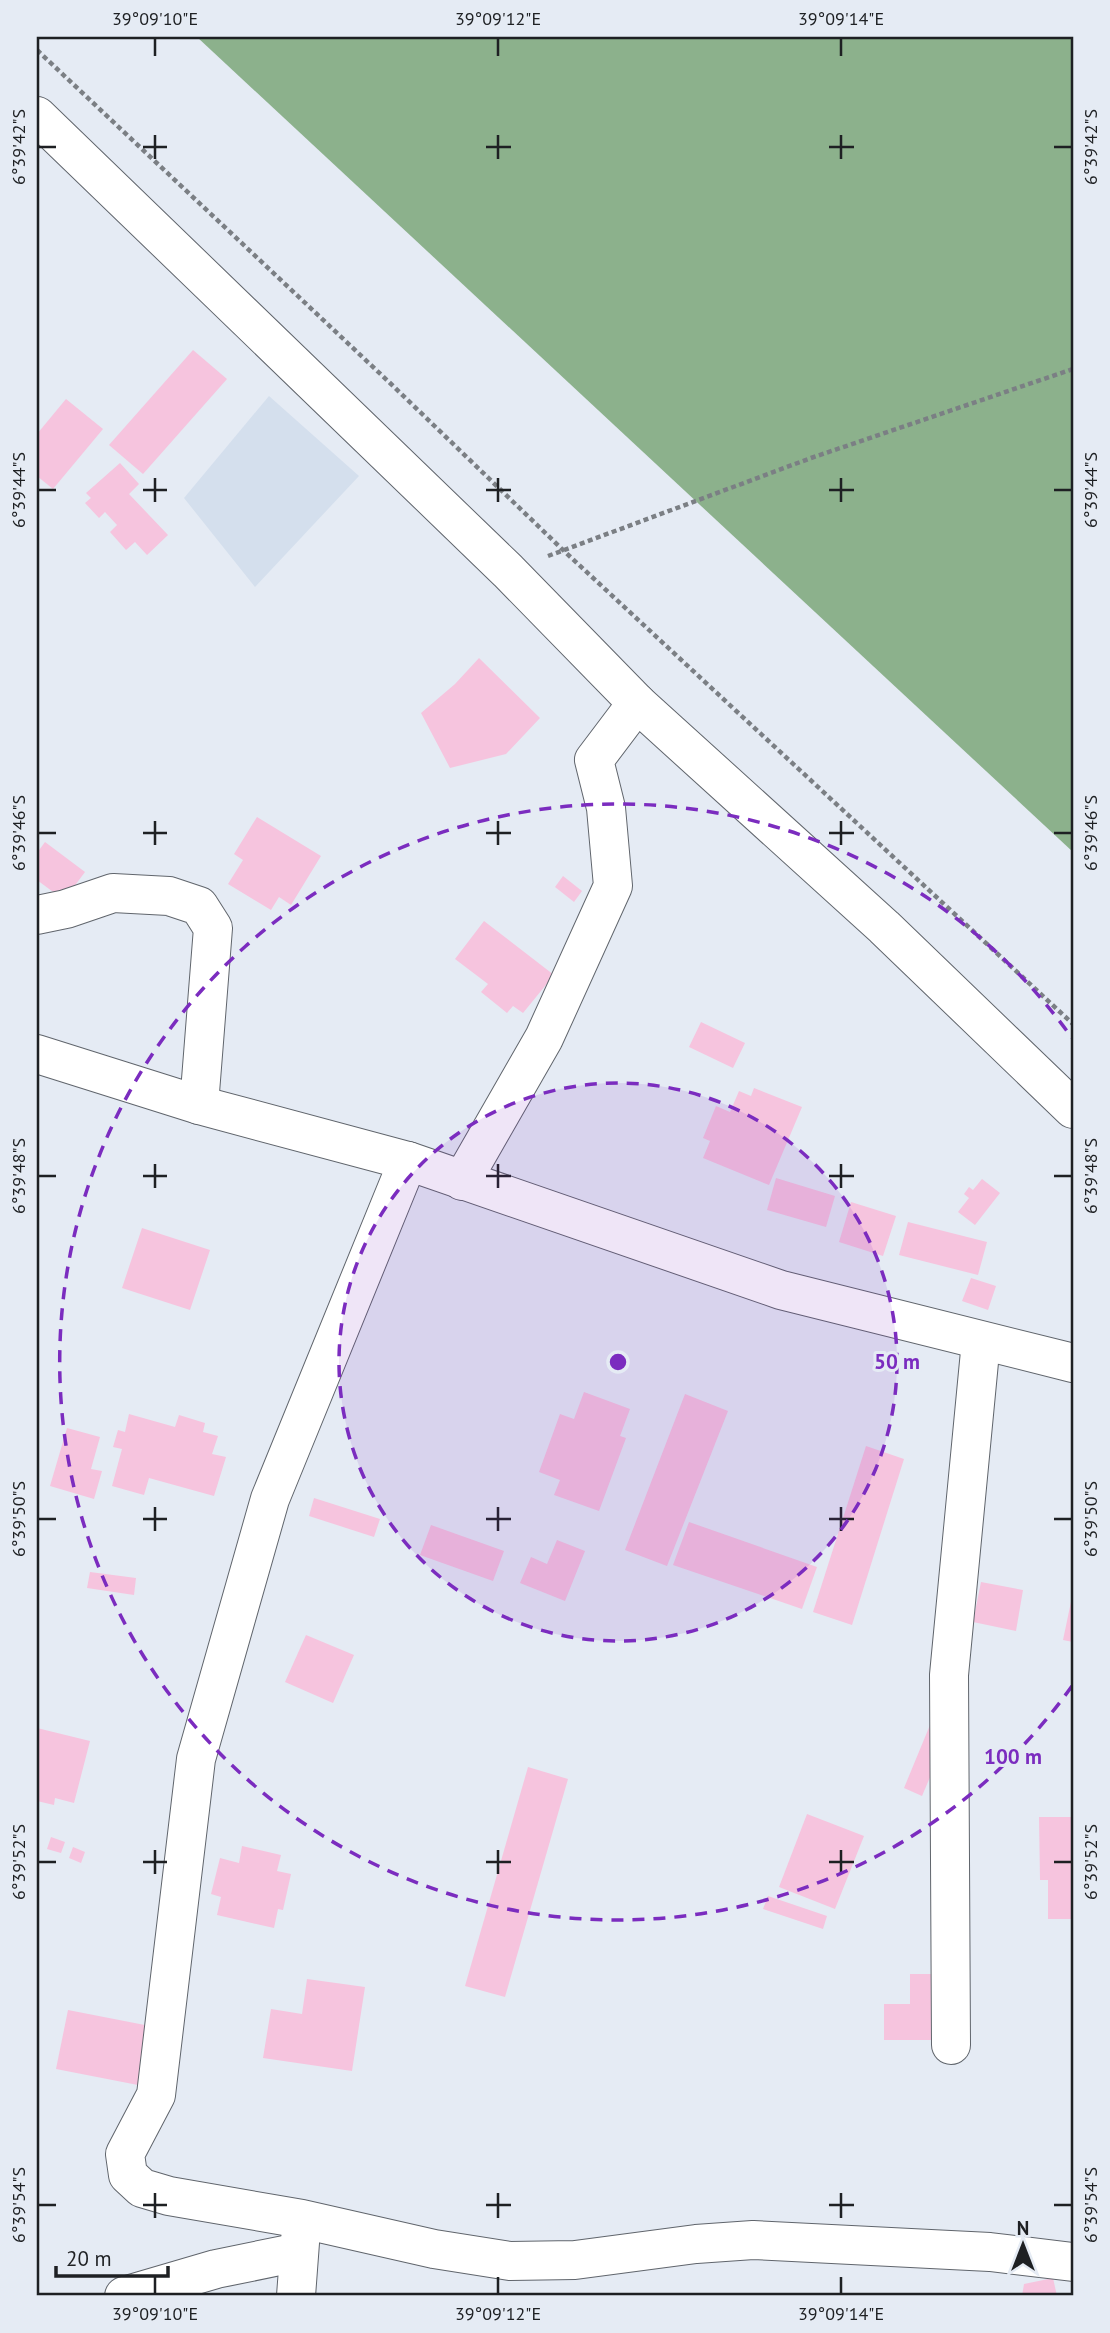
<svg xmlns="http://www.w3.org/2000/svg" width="1110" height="2333" font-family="'PT Sans',sans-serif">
  <rect width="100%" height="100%" fill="#e5ebf4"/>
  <polygon fill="#d4dfed" points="269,396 359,476 255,587 184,498"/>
  <polygon fill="#8cb18c" points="197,37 1073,37 1073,852"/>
  <g fill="#f6c4de">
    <polygon points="193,350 227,379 143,474 109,445"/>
    <polygon points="66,399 103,429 53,489 37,476 37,434"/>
    <polygon points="120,463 139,484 129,494 168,535 147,555 135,542 126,550 110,532 117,525 105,512 99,518 85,503 91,498 86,493"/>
    <polygon points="479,658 540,718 506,754 450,768 421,713 455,684"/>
    <polygon points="257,817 321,856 291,905 279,897 271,910 228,884 243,860 234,854"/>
    <polygon points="45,842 85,872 64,900 37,880 37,853"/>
    <polygon points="563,876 582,891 574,902 555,887"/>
    <polygon points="484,921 554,975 523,1013 513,1006 507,1013 481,992 488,984 455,959"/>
    <polygon points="701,1022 745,1043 733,1068 689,1047"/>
    <polygon points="754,1088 802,1107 769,1185 703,1158 710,1141 703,1138 716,1106 730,1112 739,1091 751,1096"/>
    <polygon points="776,1178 835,1196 826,1227 767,1210"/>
    <polygon points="982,1179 1000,1193 975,1225 958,1212 969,1198 964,1194 969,1187 973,1190"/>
    <polygon points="851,1202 896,1216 883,1256 839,1242"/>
    <polygon points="908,1222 987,1242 978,1275 899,1255"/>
    <polygon points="142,1228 210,1250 190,1310 122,1288"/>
    <polygon points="971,1278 996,1286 988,1310 962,1301"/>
    <polygon points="584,1392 630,1409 620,1436 626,1438 599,1511 554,1495 560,1480 539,1472 560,1414 574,1419"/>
    <polygon points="685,1394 728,1411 667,1566 625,1550"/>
    <polygon points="129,1414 175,1427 179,1415 205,1423 203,1432 218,1436 212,1454 226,1457 214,1496 149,1478 144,1495 112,1486 122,1449 113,1447 118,1430 125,1432"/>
    <polygon points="67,1428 100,1437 91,1469 102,1471 94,1499 50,1486"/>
    <polygon points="866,1446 904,1459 852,1625 813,1612"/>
    <polygon points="314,1498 380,1519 374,1537 309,1516"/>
    <polygon points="689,1522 817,1567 802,1609 673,1565"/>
    <polygon points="431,1525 504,1551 493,1581 420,1555"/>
    <polygon points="557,1540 585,1551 565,1601 520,1583 531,1557 547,1564"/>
    <polygon points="90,1572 136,1578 134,1595 87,1588"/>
    <polygon points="981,1582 1023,1590 1016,1631 973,1622"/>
    <polygon points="1072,1597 1073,1597 1073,1642 1063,1640"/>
    <polygon points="306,1635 354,1655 333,1703 285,1682"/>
    <polygon points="930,1725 949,1733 922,1796 904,1788"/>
    <polygon points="37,1728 90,1741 74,1803 55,1798 54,1805 37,1801"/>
    <polygon points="528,1767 568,1779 505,1997 465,1986"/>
    <polygon points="807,1814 864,1836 835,1909 779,1887"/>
    <polygon points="1039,1817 1073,1817 1073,1919 1048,1919 1048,1880 1040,1880"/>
    <polygon points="51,1837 65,1842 61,1853 47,1849"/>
    <polygon points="242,1846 281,1855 277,1871 291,1874 283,1910 278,1909 274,1928 217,1915 221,1897 211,1894 220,1858 239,1863"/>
    <polygon points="73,1847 85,1852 81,1863 69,1858"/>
    <polygon points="768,1896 827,1916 823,1929 763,1909"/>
    <polygon points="910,1974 943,1974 943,2040 884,2040 884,2004 910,2004"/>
    <polygon points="307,1979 365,1987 352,2071 263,2058 271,2009 302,2014"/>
    <polygon points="68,2010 155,2027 143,2086 56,2069"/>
    <polygon points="1053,2278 1057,2296 1022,2296 1024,2284"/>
  </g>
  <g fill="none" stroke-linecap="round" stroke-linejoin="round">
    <g stroke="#60656c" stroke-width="40">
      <g id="street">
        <polyline points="37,116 508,571 637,703 884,927 1073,1109"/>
        <polyline points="37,915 66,909 113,893 169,896 199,906 213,928 199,1105"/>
        <polyline points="37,1054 199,1105 408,1161 781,1290 1073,1363"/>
        <polyline points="408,1161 270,1499 196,1759 156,2095 125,2154 128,2175 142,2188 169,2196 302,2219 434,2249 510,2261 575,2260 696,2244 753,2240 990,2252 1073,2262"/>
        <polyline points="462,1181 544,1038 613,886 606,808 594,760 637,703"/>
        <polyline points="951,2045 949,1675 981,1341"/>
        <polyline points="124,2296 216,2269 299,2252"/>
        <polyline points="296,2296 301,2229"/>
      </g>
    </g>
    <g stroke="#7b7f84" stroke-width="4.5" stroke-dasharray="5 3.5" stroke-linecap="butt">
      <polyline points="37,50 390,383 563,550 1073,1024"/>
      <polyline points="548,556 811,458 1073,369"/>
    </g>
    <use href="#street" stroke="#fff" stroke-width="38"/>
  </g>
  <path fill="none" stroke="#1e2023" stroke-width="2.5" d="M155,38V56M498,38V56M841,38V56M155,135V159M498,135V159M841,135V159M38,147H56M143,147H167M486,147H511M829,147H854M1054,147H1072M155,478V502M498,478V502M841,478V502M38,490H56M143,490H167M486,490H511M829,490H854M1054,490H1072M155,821V845M498,821V845M841,821V845M38,833H56M143,833H167M486,833H511M829,833H854M1054,833H1072M155,1164V1188M498,1164V1188M841,1164V1188M38,1176H56M143,1176H167M486,1176H511M829,1176H854M1054,1176H1072M155,1507V1531M498,1507V1531M841,1507V1531M38,1519H56M143,1519H167M486,1519H511M829,1519H854M1054,1519H1072M155,1850V1874M498,1850V1874M841,1850V1874M38,1862H56M143,1862H167M486,1862H511M829,1862H854M1054,1862H1072M155,2193V2218M498,2193V2218M841,2193V2218M38,2205H56M143,2205H167M486,2205H511M829,2205H854M1054,2205H1072M155,2277V2294M498,2277V2294M841,2277V2294"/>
  <circle cx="618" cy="1362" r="279" fill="#7b2cbf" fill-opacity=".12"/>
  <g fill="none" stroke="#7b2cbf" stroke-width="3.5" stroke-dasharray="12 9">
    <circle cx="618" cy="1362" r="279"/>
    <path d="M1072 1686A558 558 0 1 1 1072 1038"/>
  </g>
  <circle cx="618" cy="1362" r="10" fill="#7b2cbf" stroke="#e5ebf4" stroke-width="3.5"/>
  <g font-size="21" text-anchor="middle" font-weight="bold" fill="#7b2cbf" stroke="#e5ebf4" stroke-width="6" stroke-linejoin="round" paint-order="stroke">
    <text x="897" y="1369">50 m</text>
    <text x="1013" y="1764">100 m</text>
  </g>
  <rect width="1110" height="2333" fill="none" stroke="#e5ebf4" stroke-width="77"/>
  <g transform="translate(1023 2245)" stroke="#e5ebf4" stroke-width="5" paint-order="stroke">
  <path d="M0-5L12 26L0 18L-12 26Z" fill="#1e2023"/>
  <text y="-10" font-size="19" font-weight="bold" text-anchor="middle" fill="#1e2023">N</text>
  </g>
  <path d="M56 2266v10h112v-10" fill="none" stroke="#1e2023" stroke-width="3.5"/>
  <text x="66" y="2266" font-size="21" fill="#1e2023" stroke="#e5ebf4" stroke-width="5" paint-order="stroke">20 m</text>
  <rect x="38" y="38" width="1034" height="2256" fill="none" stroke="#1e2023" stroke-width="2.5"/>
  <g font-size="18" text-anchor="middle" fill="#1e2023">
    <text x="155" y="25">39°09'10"E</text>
    <text x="498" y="25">39°09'12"E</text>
    <text x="841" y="25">39°09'14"E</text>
    <text transform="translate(19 147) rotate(-90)" y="6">6°39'42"S</text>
    <text transform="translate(1091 147) rotate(-90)" y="6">6°39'42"S</text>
    <text transform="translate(19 490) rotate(-90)" y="6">6°39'44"S</text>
    <text transform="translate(1091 490) rotate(-90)" y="6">6°39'44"S</text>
    <text transform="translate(19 833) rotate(-90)" y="6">6°39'46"S</text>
    <text transform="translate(1091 833) rotate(-90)" y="6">6°39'46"S</text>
    <text transform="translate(19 1176) rotate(-90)" y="6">6°39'48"S</text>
    <text transform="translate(1091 1176) rotate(-90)" y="6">6°39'48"S</text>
    <text transform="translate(19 1519) rotate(-90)" y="6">6°39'50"S</text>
    <text transform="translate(1091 1519) rotate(-90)" y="6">6°39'50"S</text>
    <text transform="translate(19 1862) rotate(-90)" y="6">6°39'52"S</text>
    <text transform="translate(1091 1862) rotate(-90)" y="6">6°39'52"S</text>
    <text transform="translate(19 2205) rotate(-90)" y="6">6°39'54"S</text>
    <text transform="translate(1091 2205) rotate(-90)" y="6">6°39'54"S</text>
    <text x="155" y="2320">39°09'10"E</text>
    <text x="498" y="2320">39°09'12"E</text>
    <text x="841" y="2320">39°09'14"E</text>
  </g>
</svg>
